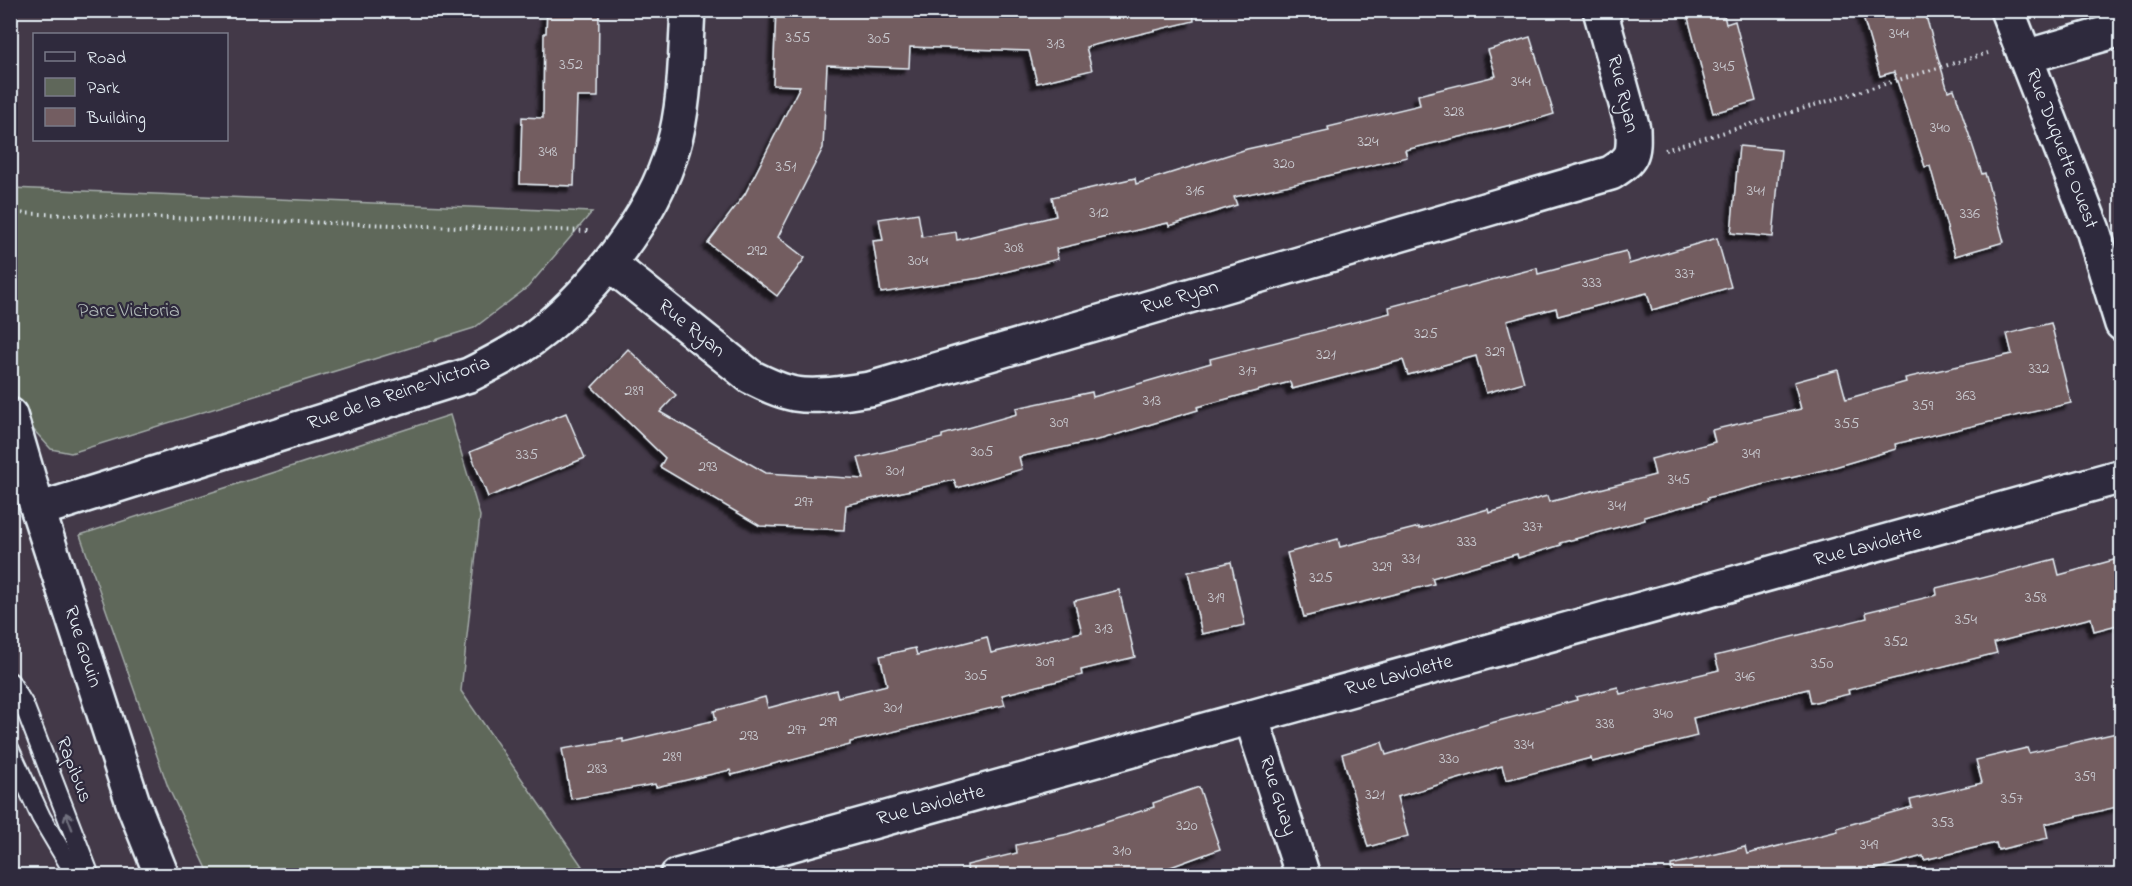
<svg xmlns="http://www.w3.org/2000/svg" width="2132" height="886" font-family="'Indie Flower',sans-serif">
  <defs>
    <filter id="shadow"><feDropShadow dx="-5.5" dy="5.5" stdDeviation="1.5" flood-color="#0009"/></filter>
  </defs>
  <rect width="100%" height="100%" fill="#433948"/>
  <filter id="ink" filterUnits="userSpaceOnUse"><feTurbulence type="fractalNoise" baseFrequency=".0167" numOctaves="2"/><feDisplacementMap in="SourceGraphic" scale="12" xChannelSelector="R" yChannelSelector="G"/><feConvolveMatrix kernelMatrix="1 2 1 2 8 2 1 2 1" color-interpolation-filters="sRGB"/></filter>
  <g filter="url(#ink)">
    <g fill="#5f675a" stroke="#a4aca9" stroke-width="1.5">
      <polygon points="11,188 592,212 528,287 474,328 71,453 51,449 11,405"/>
      <polygon points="450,415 480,516 461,691 582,866 542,876 210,875 168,787 80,535"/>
    </g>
    <g fill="#735d61" stroke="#e8f1f8" stroke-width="1.5" filter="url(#shadow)">
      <polygon points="547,10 599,10 598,97 577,97 574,186 520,184 522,117 543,118 544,33 546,33"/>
      <polygon points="776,10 891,10 1029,16 1051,10 1193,10 1194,21 1086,47 1092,70 1037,83 1029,51 910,47 909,68 827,65 823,148 778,237 805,258 777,296 708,243 745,194 800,86 773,85"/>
      <polygon points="1686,10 1723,10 1726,24 1735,21 1756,101 1713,113"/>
      <polygon points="1861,10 1924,10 1948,91 1954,89 1982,174 1985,173 2004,242 1955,256 1930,166 1925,167 1894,72 1880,76"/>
      <polygon points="1530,37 1554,114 1511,127 1511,125 1405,150 1407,157 1318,178 1318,179 1234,197 1237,205 1169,226 1168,223 1056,249 1058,259 980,278 881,293 873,241 883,240 879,219 918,213 922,237 956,232 957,240 1056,216 1052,197 1135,178 1136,184 1247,149 1329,131 1328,127 1420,105 1418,95 1496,76 1488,50"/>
      <polygon points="1739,146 1781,150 1773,237 1731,233"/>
      <polygon points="1717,238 1731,287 1652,310 1647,293 1558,316 1556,308 1507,321 1524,382 1486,393 1476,356 1408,375 1403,360 1292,389 1290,382 1197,407 1198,410 1102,439 1019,457 1022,469 957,488 954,480 846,505 844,530 760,526 660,467 665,458 592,387 628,349 676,395 660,412 766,473 864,479 858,458 942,438 942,435 1017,414 1016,408 1092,392 1093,397 1211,363 1210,359 1390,313 1389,307 1537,268 1538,274 1626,251 1629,264"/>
      <polygon points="2051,323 2071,403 1895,444 1896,449 1828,469 1707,498 1708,500 1644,517 1645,520 1560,543 1561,545 1518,558 1517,554 1432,578 1434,584 1304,617 1287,553 1338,539 1340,547 1419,527 1419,529 1488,509 1489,513 1547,496 1549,502 1655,475 1651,459 1715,442 1712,430 1801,409 1794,382 1838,370 1846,399 1906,382 1905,378 2012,354 2007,334"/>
      <polygon points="566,413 585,458 488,497 470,452"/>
      <polygon points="2121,558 2121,624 2094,631 2091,618 1994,643 1997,653 1848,690 1849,694 1811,703 1808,689 1693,718 1697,736 1592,762 1591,758 1506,780 1502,766 1397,797 1408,836 1368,847 1342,754 1382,742 1386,755 1491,723 1577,700 1576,697 1618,687 1620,694 1719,670 1715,656 1867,618 1866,612 1937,595 1936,588 1977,578 1978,579 2055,559 2059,575"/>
      <polygon points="1231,562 1245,625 1202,634 1188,572"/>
      <polygon points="1119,590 1135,657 1081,670 1082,675 1002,695 1005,705 850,742 850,745 789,761 788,760 732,775 730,770 656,787 655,784 571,799 562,749 623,739 623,742 716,720 714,711 765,697 768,708 836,690 838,697 887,685 880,656 915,648 917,655 987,637 991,653 1082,632 1074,601"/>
      <polygon points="2121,732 2121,806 2045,824 2048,838 1998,850 1996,843 1924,860 1923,856 1852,876 1672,876 1671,865 1745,847 1747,854 1838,831 1837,828 1912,807 1910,800 1982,783 1976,760 2027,748 2029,753"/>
      <polygon points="1199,787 1220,849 1146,876 968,876 967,865 1017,853 1016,845 1068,834 1154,807 1153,803"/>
    </g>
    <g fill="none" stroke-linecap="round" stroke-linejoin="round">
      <g stroke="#e8f1f8" stroke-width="22">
        <g id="service">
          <polyline points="10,682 24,705 90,876"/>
          <polyline points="10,750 41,817 76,876"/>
        </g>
      </g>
      <g stroke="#e8f1f8" stroke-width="38">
        <g id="minor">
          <polyline points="2007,10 2093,230 2122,324"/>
          <polyline points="2025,57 2122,29"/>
          <path d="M610,264L751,377C765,384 779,391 795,394C819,398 847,392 870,389L1611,173C1633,159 1634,155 1633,129L1600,10"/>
          <polyline points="10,415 38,510 134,806 162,876"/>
          <path d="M38,510L469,375C491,364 513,353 532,339C590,296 654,216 673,147C686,103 685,55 688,10"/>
          <polyline points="1251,717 1303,876"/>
          <polyline points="677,876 2122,476"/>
        </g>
      </g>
      <g stroke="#e8f1f8" stroke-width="4" stroke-dasharray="1.5 4.5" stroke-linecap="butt">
        <polyline points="1665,150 1988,53"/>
        <polyline points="10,213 587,231 591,232"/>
      </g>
      <use href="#service" stroke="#2f2a3d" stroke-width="18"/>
      <use href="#minor" stroke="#2f2a3d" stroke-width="33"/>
      <g stroke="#e8f1f8" stroke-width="7">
        <polyline id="rail" points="10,861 18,876"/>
      </g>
      <use href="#rail" stroke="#2f2a3d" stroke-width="4.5" stroke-dasharray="14" stroke-linecap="butt"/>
    </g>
    <defs><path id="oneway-shaft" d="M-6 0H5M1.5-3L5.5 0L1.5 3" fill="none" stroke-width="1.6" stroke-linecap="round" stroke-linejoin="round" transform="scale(1.5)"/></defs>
    <use stroke="#70707e" href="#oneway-shaft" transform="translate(69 821) rotate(-111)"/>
  </g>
  <g text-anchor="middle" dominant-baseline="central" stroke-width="4.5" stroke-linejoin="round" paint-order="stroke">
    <g font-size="16" fill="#cbccd2">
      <text x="1899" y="34">344</text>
      <text x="798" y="38">355</text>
      <text x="879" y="39">305</text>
      <text x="1056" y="44">313</text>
      <text x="571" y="65">352</text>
      <text x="1724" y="67">345</text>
      <text x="1521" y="82">344</text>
      <text x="1454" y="112">328</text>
      <text x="1940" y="128">340</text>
      <text x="1368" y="142">324</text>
      <text x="548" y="152">348</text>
      <text x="1284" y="164">320</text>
      <text x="786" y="167">351</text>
      <text x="1195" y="191">316</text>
      <text x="1756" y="191">341</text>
      <text x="1099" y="213">312</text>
      <text x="1970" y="214">336</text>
      <text x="1014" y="248">308</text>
      <text x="757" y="251">292</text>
      <text x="918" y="261">304</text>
      <text x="1685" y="274">337</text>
      <text x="1592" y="283">333</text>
      <text x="1426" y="334">325</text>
      <text x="1495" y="352">329</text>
      <text x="1326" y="355">321</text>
      <text x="2039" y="369">332</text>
      <text x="1248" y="371">317</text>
      <text x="634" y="391">289</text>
      <text x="1966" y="396">363</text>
      <text x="1152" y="401">313</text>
      <text x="1923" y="406">359</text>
      <text x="1059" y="423">309</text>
      <text x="1847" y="424">355</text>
      <text x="982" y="452">305</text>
      <text x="1751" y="454">349</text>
      <text x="527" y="455">335</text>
      <text x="708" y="467">293</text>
      <text x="895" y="471">301</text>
      <text x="1679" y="480">345</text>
      <text x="804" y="502">297</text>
      <text x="1617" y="506">341</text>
      <text x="1533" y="527">337</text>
      <text x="1467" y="542">333</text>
      <text x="1411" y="559">331</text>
      <text x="1382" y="567">329</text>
      <text x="1321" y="578">325</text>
      <text x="1216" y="598">319</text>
      <text x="2036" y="598">358</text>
      <text x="1966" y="620">354</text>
      <text x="1104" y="629">313</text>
      <text x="1896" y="642">352</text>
      <text x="1045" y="662">309</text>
      <text x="1822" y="664">350</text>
      <text x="976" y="676">305</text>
      <text x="1745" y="677">346</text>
      <text x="893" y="708">301</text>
      <text x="1663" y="714">340</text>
      <text x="828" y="722">299</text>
      <text x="1605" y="724">338</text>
      <text x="797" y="730">297</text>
      <text x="749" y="736">293</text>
      <text x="1524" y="745">334</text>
      <text x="672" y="757">289</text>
      <text x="1449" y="759">330</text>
      <text x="597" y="769">283</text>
      <text x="2085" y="777">359</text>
      <text x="1375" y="795">321</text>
      <text x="2012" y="799">357</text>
      <text x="1943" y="823">353</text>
      <text x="1187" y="826">320</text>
      <text x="1869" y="845">349</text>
      <text x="1122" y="851">310</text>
    </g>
    <g font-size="20" fill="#e8f1f8" stroke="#2f2a3d">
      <text transform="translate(1622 94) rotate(76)">Rue Ryan</text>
      <text transform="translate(2061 149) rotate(69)">Rue Duquette Ouest</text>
      <text transform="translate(1180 298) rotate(-16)">Rue Ryan</text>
      <text transform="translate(691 329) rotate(39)">Rue Ryan</text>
      <text transform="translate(399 394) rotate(-19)">Rue de la Reine-Victoria</text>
      <text transform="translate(1868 547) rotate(-15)">Rue Laviolette</text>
      <text transform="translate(82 647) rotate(72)">Rue Gouin</text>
      <text transform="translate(1399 676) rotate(-15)">Rue Laviolette</text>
      <text transform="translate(73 770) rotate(69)">Rapibus</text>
      <text transform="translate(1277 796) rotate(72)">Rue Guay</text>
      <text transform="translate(931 806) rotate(-15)">Rue Laviolette</text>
    </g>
    <g font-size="20" fill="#b1bab9" stroke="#2f2a3d">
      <text x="129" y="311">Parc Victoria</text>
    </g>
  </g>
  <rect width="2132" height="886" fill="none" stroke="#2f2a3d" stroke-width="36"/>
  <rect x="18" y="18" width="2096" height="850" fill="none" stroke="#e8f1f8" stroke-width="2" filter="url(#ink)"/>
  <rect x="33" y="33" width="195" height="108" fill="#2f2a3d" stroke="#797a88" stroke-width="1.5"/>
  <rect x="45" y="52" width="30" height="9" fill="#2f2a3d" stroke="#797a88" stroke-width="1.5"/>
  <text x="87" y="63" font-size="18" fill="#e8f1f8">Road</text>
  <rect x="45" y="78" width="30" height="18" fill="#5f675a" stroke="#797a88" stroke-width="1.5"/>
  <text x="87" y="93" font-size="18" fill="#e8f1f8">Park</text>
  <rect x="45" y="108" width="30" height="18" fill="#735d61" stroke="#797a88" stroke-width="1.5"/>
  <text x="87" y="123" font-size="18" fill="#e8f1f8">Building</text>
</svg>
